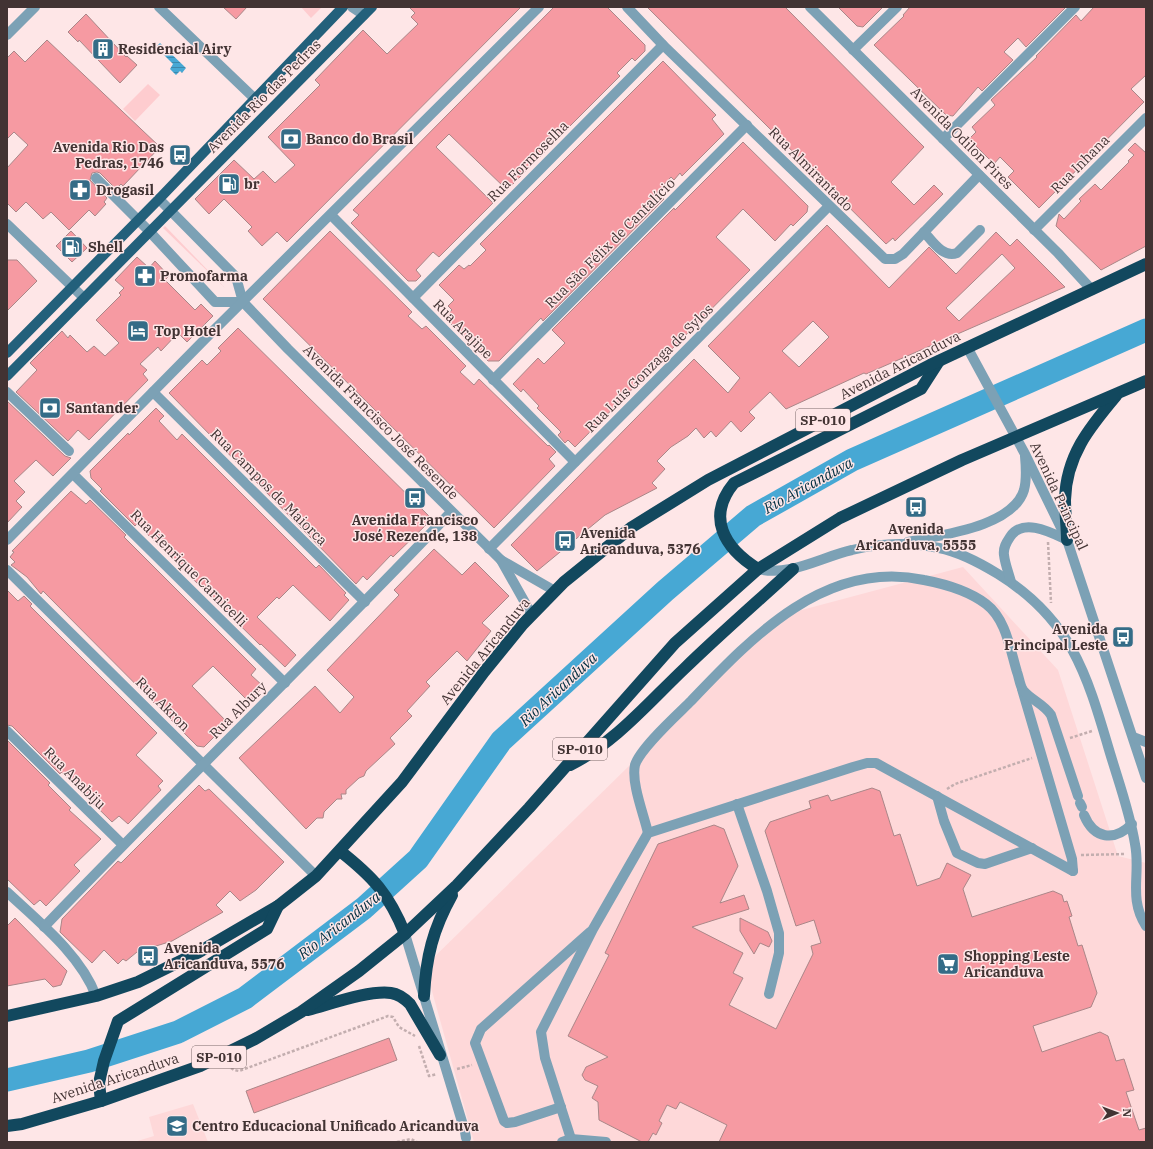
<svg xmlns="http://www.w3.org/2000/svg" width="1153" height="1149" font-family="'IBM Plex Serif',serif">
  <defs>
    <pattern id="park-tufts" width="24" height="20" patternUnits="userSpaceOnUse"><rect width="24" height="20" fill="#fecccf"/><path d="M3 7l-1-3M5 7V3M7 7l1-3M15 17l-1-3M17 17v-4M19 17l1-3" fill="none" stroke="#dbb0b2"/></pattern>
    <pattern id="water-rules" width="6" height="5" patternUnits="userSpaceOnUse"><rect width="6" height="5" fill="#47a8d4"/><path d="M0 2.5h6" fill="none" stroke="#3d89ad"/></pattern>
  </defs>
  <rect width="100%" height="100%" fill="#fee6e7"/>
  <g fill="#fed8d9">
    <polygon points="963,567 1058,670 1118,856 1146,863 1146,1142 474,1142 425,966 783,615"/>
    <polygon points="193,1104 208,1142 134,1142 154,1136 149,1117"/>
  </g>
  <g fill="#fecccf">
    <polygon points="301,7 322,7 311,18"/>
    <polygon points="148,84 160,95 135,121 123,109"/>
  </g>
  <polygon fill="url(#park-tufts)" points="165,226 225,288 163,228"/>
  <polygon fill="url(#water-rules)" points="160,43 186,68 182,73 180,71 176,75 170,69 173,64 156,47"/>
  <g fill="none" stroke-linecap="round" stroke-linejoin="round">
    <polyline stroke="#47a8d4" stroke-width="23" points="7,1080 89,1061 178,1032 245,998 364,908 418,859 501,741 665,591 753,516 852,460 1146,330"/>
  </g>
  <g fill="#f69aa2" stroke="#aa8688" fill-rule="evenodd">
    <polygon points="223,7 247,7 236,19"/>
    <polygon points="409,7 521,7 287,242 277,232 262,246 248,231 252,227 224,199 209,214 195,199 234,160 254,179 263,171 275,183 295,165 268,137 320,85 315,80 363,30 387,54 418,24 411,17 415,13"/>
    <polygon points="554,7 607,7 645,45 645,51 635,61 632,58 617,73 620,76 560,136 555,131 542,145 547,150 507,190 449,134 436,147 493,203 439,257 433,252 416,270 421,276 416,281 408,281 351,223 359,215 353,210"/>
    <polygon points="647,7 785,7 924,147 891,182 914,205 934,185 943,194 895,241 893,238 886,244"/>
    <polygon points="838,7 883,7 863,27 857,26"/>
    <polygon points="910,7 1066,7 1026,47 1018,38 1004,52 1013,60 982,91 978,87 953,116 946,115 874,45 904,16 903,15"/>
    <polygon points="1094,7 1146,7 1146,75 1131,89 1144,102 1039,208 1008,177 1014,171 1000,157 994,164 969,139 976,132 972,127 995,105 991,100 1037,57 1036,56 1076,15 1081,21"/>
    <polygon points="86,14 126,57 127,56 137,65 120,83 79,40 78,42 68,32"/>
    <polygon points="47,40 160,147 123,186 121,184 116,189 100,173 97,172 92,173 90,180 107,198 104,202 106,204 95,216 89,210 69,230 51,212 43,219 26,202 16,212 7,203 7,168 28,145 14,132 7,139 7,58 14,51 25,62"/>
    <polygon points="663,61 716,115 712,119 724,134 682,176 680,173 674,180 671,177 657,192 664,199 543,321 541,318 499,361 488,361 444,317 452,310 448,306 454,300 439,285 459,265 464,269 469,265 470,266 486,250 480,244"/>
    <polygon points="743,142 808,206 807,212 793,226 791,224 775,241 743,209 716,237 750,270 575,447 568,440 565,443 558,435 561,432 537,408 539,406 523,389 521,392 513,384 538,358 544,364 565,343 552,330 674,208 675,210"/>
    <polygon points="1135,143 1146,153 1146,246 1101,270 1056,226 1059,214 1064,219 1081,201 1079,199 1095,184 1101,190 1129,162 1128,161 1134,155 1128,150"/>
    <path d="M827,225L889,288L929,247L956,274L996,232L1010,246L1017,239L1065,287L866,374L864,373L786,409L770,392L749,412L755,418L741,432L731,421L716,437L711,431L704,438L696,428L688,436L671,447L657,461L665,469L652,483L657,488L605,515L537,571L511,545L694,359L728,393L740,378L708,346ZM1002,254L1015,268L959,321L946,308ZM813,321L829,337L799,367L782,351Z"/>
    <polygon points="71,231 87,248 72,262 56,246"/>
    <polygon points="330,231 412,312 408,316 422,329 426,326 466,366 460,372 474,385 479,379 548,446 549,445 556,452 549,459 555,466 494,528 263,299"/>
    <polygon points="137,257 149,268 155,261 169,276 165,280 195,310 201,304 213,316 187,342 178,333 161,351 158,347 140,364 147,370 143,374 148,380 89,440 78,430 68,441 16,392 37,370 30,363 62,331 68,338 70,335 87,352 94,346 105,356 119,343 96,320 121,295 119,293 124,288 115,280"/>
    <polygon points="7,260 17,260 37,281 7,311"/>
    <polygon points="238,328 429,516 429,522 393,557 391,555 367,580 363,576 356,584 169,393 202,360 207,365 221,351 218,348"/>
    <polygon points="7,401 65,456 71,458 53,476 36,460 14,481 25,492 16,501 22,507 7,523"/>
    <polygon points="156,408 164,416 159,421 177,440 182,434 316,568 319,565 346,593 344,595 349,600 330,621 293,585 279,599 277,597 257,617 296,655 285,667 261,644 260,645 139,526 137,524 135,526 100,491 102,489 91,478 90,471 128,433 129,435"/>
    <polygon points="71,491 86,504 90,500 126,535 124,537 256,669 251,675 263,686 249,702 213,666 192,686 228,723 204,747 197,746 43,591 41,594 27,577 11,565 15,562 10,557 14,552 12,551"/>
    <polygon points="434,549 462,575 475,562 509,596 482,623 491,631 467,661 457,651 426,682 430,686 407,711 412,716 390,738 395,744 366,771 364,776 359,778 346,790 346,794 341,794 342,799 337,799 324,812 323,818 317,818 306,829 239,758 315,686 340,713 354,697 327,670 399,595 394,590"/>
    <polygon points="7,590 18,601 24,596 32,604 30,606 157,733 136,755 163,781 158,786 161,790 128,824 119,816 112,822 61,772 60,774 12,726 7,725"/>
    <polygon points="7,740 50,783 48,785 71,808 69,810 101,839 74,865 80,871 46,906 40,900 34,905 7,879"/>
    <polygon points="199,785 205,791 209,789 284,862 256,890 240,901 230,891 216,905 223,912 172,941 137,952 126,961 123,959 118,964 104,950 92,963 60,932 62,919 118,861 121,863"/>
    <polygon points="872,788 880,791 894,836 900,834 917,886 940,878 947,863 971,875 963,889 972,917 1053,891 1062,895 1064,902 1067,901 1072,916 1069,917 1078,946 1082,945 1097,993 1091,1007 1033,1026 1042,1052 1100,1032 1108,1036 1116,1061 1124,1059 1134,1090 1126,1092 1139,1130 1146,1128 1146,1142 719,1142 727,1125 680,1102 676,1109 667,1105 659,1121 662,1123 656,1135 653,1133 648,1142 642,1142 599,1120 598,1102 592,1098 598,1086 585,1080 582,1075 586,1067 608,1057 568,1036 609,955 605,953 658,844 714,825 724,829 738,866 720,903 744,895 749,909 692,927 743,953 733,973 743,978 729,1005 776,1029 813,954 811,946 821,943 814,920 796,926 765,831 770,822 811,808 809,801 828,795 831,801"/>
    <polygon points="15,918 67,971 61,985 53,987 45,979 7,986 7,926"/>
    <polygon points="740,918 768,932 772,941 769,947 760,943 754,954 740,931"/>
    <polygon points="389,1038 397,1060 254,1113 246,1091"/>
  </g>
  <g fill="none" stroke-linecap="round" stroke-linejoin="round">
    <g stroke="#c3aeaf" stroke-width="2.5" stroke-dasharray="3 2" stroke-linecap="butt">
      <polyline points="1048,542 1051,603"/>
      <polyline points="1070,738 1092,731"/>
      <polyline points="947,789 955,784 1032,758"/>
      <polyline points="1081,855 1126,854"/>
      <polyline points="419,1046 429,1076 437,1074"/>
      <polyline points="227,1065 234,1070 239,1071 388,1016 393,1017 399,1027 415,1036"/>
      <polyline points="457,1069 472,1065"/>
      <polyline points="397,1142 411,1139 417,1142"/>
    </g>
    <g stroke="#7ca1b5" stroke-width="10">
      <polyline points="159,7 255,99"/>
      <polyline points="352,7 364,15"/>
      <polyline points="627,7 663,45 885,259 895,259 903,254 979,175"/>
      <polyline points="810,7 1058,253 1092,290"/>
      <polyline points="7,35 35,7"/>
      <polyline points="853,50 897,7"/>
      <polyline points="943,139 1075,7"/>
      <polyline points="96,178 149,231 215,302 243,302"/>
      <polyline points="159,199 236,277 243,302 288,349 501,560 555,591"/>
      <polyline points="331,215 575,462"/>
      <polyline points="7,224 84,298"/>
      <polyline points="1034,230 1146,118"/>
      <path d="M924,232C933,242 943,258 957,253L980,230"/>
      <polyline points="413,298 663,45"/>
      <polyline points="967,347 1025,454 1067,540 1146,778"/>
      <polyline points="493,380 747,125"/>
      <polyline points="7,392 69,451"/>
      <polyline points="153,392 365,602"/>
      <polyline points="73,474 285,683"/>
      <polyline points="7,540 209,335 539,7"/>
      <path d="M908,542C940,535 1013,527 1024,490C1027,479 1026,467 1025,456"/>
      <polyline points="489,549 829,206"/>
      <polyline points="501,560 532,615"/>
      <path d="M758,569C790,577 821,557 852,550C880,543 910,542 939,548C960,552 980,563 998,574C1072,620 1087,675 1110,753C1119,783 1130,813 1135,844C1141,874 1128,898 1146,926"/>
      <polyline points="7,570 316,876"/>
      <path d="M1011,582C1009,574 1005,564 1004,555C1003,548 1006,543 1010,537C1023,517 1052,533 1067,540"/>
      <polyline points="1022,689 1072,859 1073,871"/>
      <polyline points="7,731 123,845"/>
      <polyline points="1133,737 1146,742"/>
      <polyline points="937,796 944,821 957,853 978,863 985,864 1032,848"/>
      <polyline points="1080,803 1082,807"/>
      <polyline points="737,804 767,891 779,933 779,953 769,994"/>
      <path d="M1084,815C1094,839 1114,842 1132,824"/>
      <path d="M648,833C644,815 631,783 635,765C640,748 678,714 691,701C753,636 826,559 924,580C945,584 969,591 986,604C1006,619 1010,649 1017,672C1019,677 1020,686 1023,690C1031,700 1044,704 1051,715L1078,796"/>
      <path d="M7,892C38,921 81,955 96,996"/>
      <path d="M44,927C178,787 318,652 451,512"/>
      <polyline points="405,934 463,1125"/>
      <polyline points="561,1107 515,1122 507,1123 504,1121 475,1043 481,1029 590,932"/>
      <polyline points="465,1132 466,1138"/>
      <polyline points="562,1142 571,1139 606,1142"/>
      <polyline points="572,1142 545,1058 541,1032 593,929 648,833 853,767 867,763 876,763 1073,871"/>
    </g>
    <g stroke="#23607b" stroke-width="10">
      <polyline points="7,353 159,199 343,7"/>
      <polyline points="7,376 372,7"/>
    </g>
    <g stroke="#12485e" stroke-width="12">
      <path d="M1067,540C1067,527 1065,513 1065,500C1066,456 1089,428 1116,396"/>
      <path d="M758,569C724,548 706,517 734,483L921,389L939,361"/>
      <path d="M570,765C615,743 649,702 685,668C720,634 757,602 793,569"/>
      <path d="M340,851C373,877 389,894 405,934"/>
      <path d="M424,996C426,957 433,929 452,895"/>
      <path d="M308,1010C331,1004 369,990 391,993C399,994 405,999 410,1004L440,1055"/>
      <polyline points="7,1016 96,996 138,982 199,952 278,906 316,876 402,782 484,672 523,624 564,582 632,527 708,480 930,365 1146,264"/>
      <polyline points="101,1101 99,1083 104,1061 118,1021 267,929 278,906"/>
      <polyline points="7,1126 22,1124 101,1101 200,1066 255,1039 301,1012 359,971 405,934 457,885 529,808 675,643 758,569 840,518 962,460 1146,381"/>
    </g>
  </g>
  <defs>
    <g id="building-square" transform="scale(1.15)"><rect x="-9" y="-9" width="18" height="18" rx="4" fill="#346c87" stroke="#fee6e7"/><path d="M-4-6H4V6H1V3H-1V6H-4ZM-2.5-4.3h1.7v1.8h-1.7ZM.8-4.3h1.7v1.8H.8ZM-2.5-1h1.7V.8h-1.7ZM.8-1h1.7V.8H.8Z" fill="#fff"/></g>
    <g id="bank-square" transform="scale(1.15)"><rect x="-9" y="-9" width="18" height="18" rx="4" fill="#346c87" stroke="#fee6e7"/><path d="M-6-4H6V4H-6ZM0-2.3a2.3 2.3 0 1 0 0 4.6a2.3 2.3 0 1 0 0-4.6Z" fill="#fff"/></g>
    <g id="bus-square" transform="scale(1.15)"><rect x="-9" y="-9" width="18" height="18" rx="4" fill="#346c87" stroke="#fee6e7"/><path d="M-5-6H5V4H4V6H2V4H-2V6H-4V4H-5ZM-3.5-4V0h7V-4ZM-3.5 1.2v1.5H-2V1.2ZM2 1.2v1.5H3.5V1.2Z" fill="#fff"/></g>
    <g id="fuel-square" transform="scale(1.15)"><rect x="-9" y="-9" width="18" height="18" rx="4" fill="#346c87" stroke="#fee6e7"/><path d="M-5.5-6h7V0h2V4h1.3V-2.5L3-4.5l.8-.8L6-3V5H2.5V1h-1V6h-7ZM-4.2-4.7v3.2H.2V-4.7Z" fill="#fff"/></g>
    <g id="pharmacy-square" transform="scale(1.15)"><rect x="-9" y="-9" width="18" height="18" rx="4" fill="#346c87" stroke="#fee6e7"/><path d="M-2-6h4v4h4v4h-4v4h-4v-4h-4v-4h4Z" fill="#fff"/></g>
    <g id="hotel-square" transform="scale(1.15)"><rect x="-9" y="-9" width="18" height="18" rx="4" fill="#346c87" stroke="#fee6e7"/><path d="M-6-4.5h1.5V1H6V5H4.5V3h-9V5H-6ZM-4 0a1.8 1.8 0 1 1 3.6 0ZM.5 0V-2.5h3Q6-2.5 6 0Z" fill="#fff"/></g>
    <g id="supermarket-square" transform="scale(1.15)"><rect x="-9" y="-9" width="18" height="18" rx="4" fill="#346c87" stroke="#fee6e7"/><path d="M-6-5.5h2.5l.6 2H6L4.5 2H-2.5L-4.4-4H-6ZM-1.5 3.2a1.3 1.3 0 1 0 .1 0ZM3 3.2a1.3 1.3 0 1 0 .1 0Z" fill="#fff"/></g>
    <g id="school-square" transform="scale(1.15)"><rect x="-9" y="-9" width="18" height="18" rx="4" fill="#346c87" stroke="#fee6e7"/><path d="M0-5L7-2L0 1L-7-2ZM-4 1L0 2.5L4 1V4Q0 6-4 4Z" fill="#fff"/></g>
  </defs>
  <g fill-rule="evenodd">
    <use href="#building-square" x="103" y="49"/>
    <use href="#bank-square" x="291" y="139"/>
    <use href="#bus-square" x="180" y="155"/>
    <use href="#fuel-square" x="229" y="184"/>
    <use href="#pharmacy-square" x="80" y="190"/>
    <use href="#fuel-square" x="72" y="247"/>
    <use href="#pharmacy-square" x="145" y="276"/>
    <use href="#hotel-square" x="138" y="331"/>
    <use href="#bank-square" x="50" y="408"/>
    <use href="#bus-square" x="415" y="498"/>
    <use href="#bus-square" x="916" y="507"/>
    <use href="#bus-square" x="565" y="541"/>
    <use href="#bus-square" x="1123" y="637"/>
    <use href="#bus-square" x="148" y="956"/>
    <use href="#supermarket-square" x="948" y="964"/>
    <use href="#school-square" x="177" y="1126"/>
  </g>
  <g text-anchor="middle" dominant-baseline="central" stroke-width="3" stroke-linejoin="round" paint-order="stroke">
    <g fill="#fee6e7" stroke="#7a6969" stroke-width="1">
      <rect x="796" y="409" width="54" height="22" rx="3"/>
      <rect x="553" y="738" width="54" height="22" rx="3"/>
      <rect x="192" y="1046" width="54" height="22" rx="3"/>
    </g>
    <g font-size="13" font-weight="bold" fill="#423333">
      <text x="823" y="420">SP-010</text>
      <text x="580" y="749">SP-010</text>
      <text x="219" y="1057">SP-010</text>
    </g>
    <g font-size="14" font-weight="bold" fill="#423333" stroke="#fee6e7" text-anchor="start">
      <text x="118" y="49">Residencial Airy</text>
      <text x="306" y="139">Banco do Brasil</text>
      <text x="164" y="147" text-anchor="end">Avenida Rio Das<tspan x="164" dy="16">Pedras, 1746</tspan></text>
      <text x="244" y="184">br</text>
      <text x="96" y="190">Drogasil</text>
      <text x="88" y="247">Shell</text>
      <text x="160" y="276">Promofarma</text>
      <text x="154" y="331">Top Hotel</text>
      <text x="66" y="408">Santander</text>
      <text x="415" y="520" text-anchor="middle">Avenida Francisco<tspan x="415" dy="16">José Rezende, 138</tspan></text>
      <text x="916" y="529" text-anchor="middle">Avenida<tspan x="916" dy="16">Aricanduva, 5555</tspan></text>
      <text x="580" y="533">Avenida<tspan x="580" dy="16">Aricanduva, 5376</tspan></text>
      <text x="1108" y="629" text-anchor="end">Avenida<tspan x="1108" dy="16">Principal Leste</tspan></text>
      <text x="164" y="948">Avenida<tspan x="164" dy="16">Aricanduva, 5576</tspan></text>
      <text x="964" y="956">Shopping Leste<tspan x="964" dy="16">Aricanduva</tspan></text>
      <text x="192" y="1126">Centro Educacional Unificado Aricanduva</text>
    </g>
    <g font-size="14" fill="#423333" stroke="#fee6e7">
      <text transform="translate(264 96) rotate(-45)">Avenida Rio das Pedras</text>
      <text transform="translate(962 138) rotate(45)">Avenida Odilon Pires</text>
      <text transform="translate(528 161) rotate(-45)">Rua Formoselha</text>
      <text transform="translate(1080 164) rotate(-45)">Rua Inhana</text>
      <text transform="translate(811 169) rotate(45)">Rua Almirantado</text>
      <text transform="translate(610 243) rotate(-45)">Rua São Félix de Cantalício</text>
      <text transform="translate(463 329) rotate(45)">Rua Arajipe</text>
      <text transform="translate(900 365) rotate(-27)">Avenida Aricanduva</text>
      <text transform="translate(649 368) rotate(-45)">Rua Luís Gonzaga de Sylos</text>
      <text transform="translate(381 422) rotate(45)">Avenida Francisco José Resende</text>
      <text transform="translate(269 487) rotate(45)">Rua Campos de Maiorca</text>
      <text transform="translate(1059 496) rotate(65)">Avenida Principal</text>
      <text transform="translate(189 568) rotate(45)">Rua Henrique Carnicelli</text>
      <text transform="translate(485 651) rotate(-51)">Avenida Aricanduva</text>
      <text transform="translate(163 704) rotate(45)">Rua Akron</text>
      <text transform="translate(238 710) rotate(-45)">Rua Albury</text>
      <text transform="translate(75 778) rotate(45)">Rua Anabiju</text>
      <text transform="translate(115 1078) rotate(-18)">Avenida Aricanduva</text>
    </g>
    <g font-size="15" font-style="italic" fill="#012e40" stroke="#fee6e7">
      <text transform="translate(808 485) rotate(-29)">Rio Aricanduva</text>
      <text transform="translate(558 689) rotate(-43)">Rio Aricanduva</text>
      <text transform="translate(339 925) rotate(-38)">Rio Aricanduva</text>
    </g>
  </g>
  <rect width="1153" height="1149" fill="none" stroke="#423333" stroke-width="16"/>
  <g transform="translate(1117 1113) rotate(89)" stroke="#fee6e7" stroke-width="3" paint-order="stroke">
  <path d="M0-3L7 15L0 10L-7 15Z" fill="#423333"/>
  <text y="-6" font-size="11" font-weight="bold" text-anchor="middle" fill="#423333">N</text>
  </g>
</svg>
